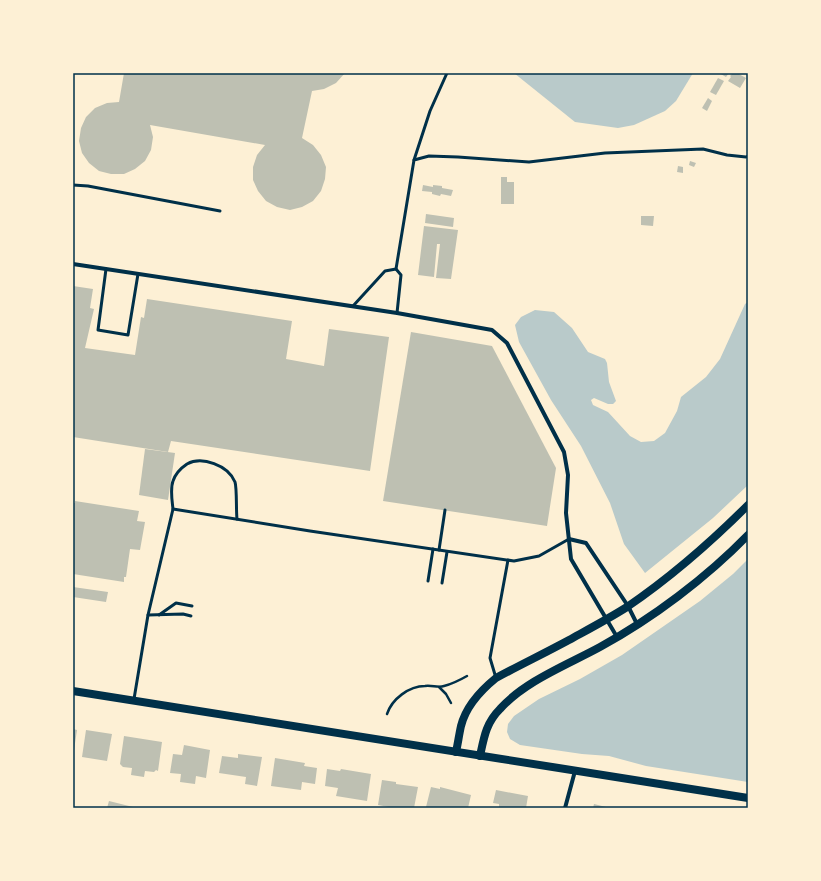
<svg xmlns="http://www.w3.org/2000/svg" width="821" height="881" font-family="Helvetica,sans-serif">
  <rect width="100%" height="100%" fill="#fdf0d5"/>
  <g fill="#b9caca">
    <polygon points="514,73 693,73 676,101 665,111 634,125 618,128 575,122"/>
    <polygon points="748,302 748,485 713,518 645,573 624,544 610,503 581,446 551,400 519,342 515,325 521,317 535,310 554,312 572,328 588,352 605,359 607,363 609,382 616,401 613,404 608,404 594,398 591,400 593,405 608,412 630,436 641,442 654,441 665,433 677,411 681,397 706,377 720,359 745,304"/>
    <polygon points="748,559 748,782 646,766 609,756 582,754 520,745 510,739 507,732 508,724 514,716 539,699 580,679 622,655 700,601 733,574"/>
  </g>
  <g fill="#bec0b2">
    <polygon points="124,73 345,73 336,83 324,89 312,91 302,138 313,145 321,155 326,167 325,179 321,191 313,201 302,207 290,210 277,207 266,201 258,191 253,180 253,167 257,155 265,145 150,125 153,137 151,150 145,161 135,169 124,174 111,174 99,171 89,163 82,153 79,141 81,128 86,117 95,108 107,103 119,102"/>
    <polygon points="719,73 729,73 726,77"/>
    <polygon points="733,73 737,73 746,78 740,88 728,81 731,77 730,76"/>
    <polygon points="718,78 724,81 716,95 710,92"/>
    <polygon points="708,98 712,101 707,111 702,108"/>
    <polygon points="690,161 696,163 694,167 689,165"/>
    <polygon points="678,166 683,167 683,173 677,172"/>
    <polygon points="501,177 507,177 507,182 514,182 514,204 501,204"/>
    <polygon points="423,185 433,187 433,185 442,186 442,188 453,190 451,196 441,194 440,196 432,194 432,192 422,191"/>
    <polygon points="426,214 454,218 453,227 425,223"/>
    <polygon points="641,216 654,216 653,226 641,225"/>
    <polygon points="424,226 458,230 451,279 436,278 440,244 437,244 434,277 418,275"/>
    <polygon points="73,286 93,289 90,308 94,309 85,348 135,355 141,317 144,318 147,299 292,321 286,359 324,366 329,329 389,337 370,471 171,441 168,452 73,437"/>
    <polygon points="411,332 492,346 556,468 547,526 383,501"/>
    <polygon points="145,449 175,453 168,500 139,495"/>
    <polygon points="75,501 139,511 137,521 145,522 140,550 130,549 126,577 124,577 124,582 73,574 73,503 75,503"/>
    <polygon points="73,587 108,592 106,602 73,597"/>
    <polygon points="73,729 77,730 74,750 73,750"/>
    <polygon points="86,730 112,734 107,761 82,757"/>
    <polygon points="124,736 162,742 158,771 156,770 154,772 145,771 144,777 131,775 132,768 123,767 120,764"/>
    <polygon points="184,745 210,750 206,778 196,776 195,784 180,782 181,774 170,773 173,754 182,755"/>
    <polygon points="238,754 262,757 257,786 245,784 246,777 219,773 222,756 238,758"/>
    <polygon points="275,758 305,763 304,766 317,768 315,784 302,782 301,790 271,786"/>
    <polygon points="327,769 340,771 341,769 371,774 367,801 336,796 338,788 325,786"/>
    <polygon points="382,780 396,782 396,784 418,787 414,808 394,808 378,805"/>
    <polygon points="431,787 440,789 440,787 471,795 468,808 434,808 435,807 432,807 431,808 426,807"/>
    <polygon points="496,790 528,796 526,808 499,808 499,804 493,803"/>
    <polygon points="109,801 133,807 133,808 107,808"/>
    <polygon points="594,804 606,807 606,808 593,808"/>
  </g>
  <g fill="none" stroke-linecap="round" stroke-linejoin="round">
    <g stroke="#003049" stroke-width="2.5">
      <polyline points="439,687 446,694 451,703"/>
      <path d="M387,714C392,699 409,686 425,686C432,685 438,688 444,686C452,684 460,680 467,676"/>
    </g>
    <g stroke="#003049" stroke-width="3">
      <polyline points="414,160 430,111 447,73"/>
      <polyline points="73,185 88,186 220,211"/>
      <polyline points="106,269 98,330 128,335 138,274"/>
      <polyline points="396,269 414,160 429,156 458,157 529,162 605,153 703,149 727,155 746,157 748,156"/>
      <polyline points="353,306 385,271 396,269 401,275 397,313"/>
      <polyline points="173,509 310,531 514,561 539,556 569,539"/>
      <polyline points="439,550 445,510"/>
      <polyline points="428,581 433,549"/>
      <polyline points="442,583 447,552"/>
      <polyline points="148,615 183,614 191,616"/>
      <polyline points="159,615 176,603 192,606"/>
      <polyline points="496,678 490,658 508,560"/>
      <path d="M134,699L148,615L173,509C172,500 170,489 173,481C175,475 181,468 187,464C202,456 228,465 235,482C237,488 236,511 237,519"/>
    </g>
    <g stroke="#003049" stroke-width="4">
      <polyline points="73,264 397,313 492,330 507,343 564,452 568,475 566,513 571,559 617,637"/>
      <polyline points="569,539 586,543 628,606 637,624"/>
      <polyline points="565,808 575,771"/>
    </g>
    <g stroke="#003049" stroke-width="8">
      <polyline points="73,691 748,798"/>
      <path d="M456,752C458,743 459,735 461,726C466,706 480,691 496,678C520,665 545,653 569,640C589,629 608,619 627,607C671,577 711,542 748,505"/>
      <path d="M480,756C484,737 486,723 500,709C525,681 567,665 600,647C653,618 706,578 748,535"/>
    </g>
  </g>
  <rect width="821" height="881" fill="none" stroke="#fdf0d5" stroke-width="148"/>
  <rect x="74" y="74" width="673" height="733" fill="none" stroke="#003049" stroke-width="1.5"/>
</svg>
